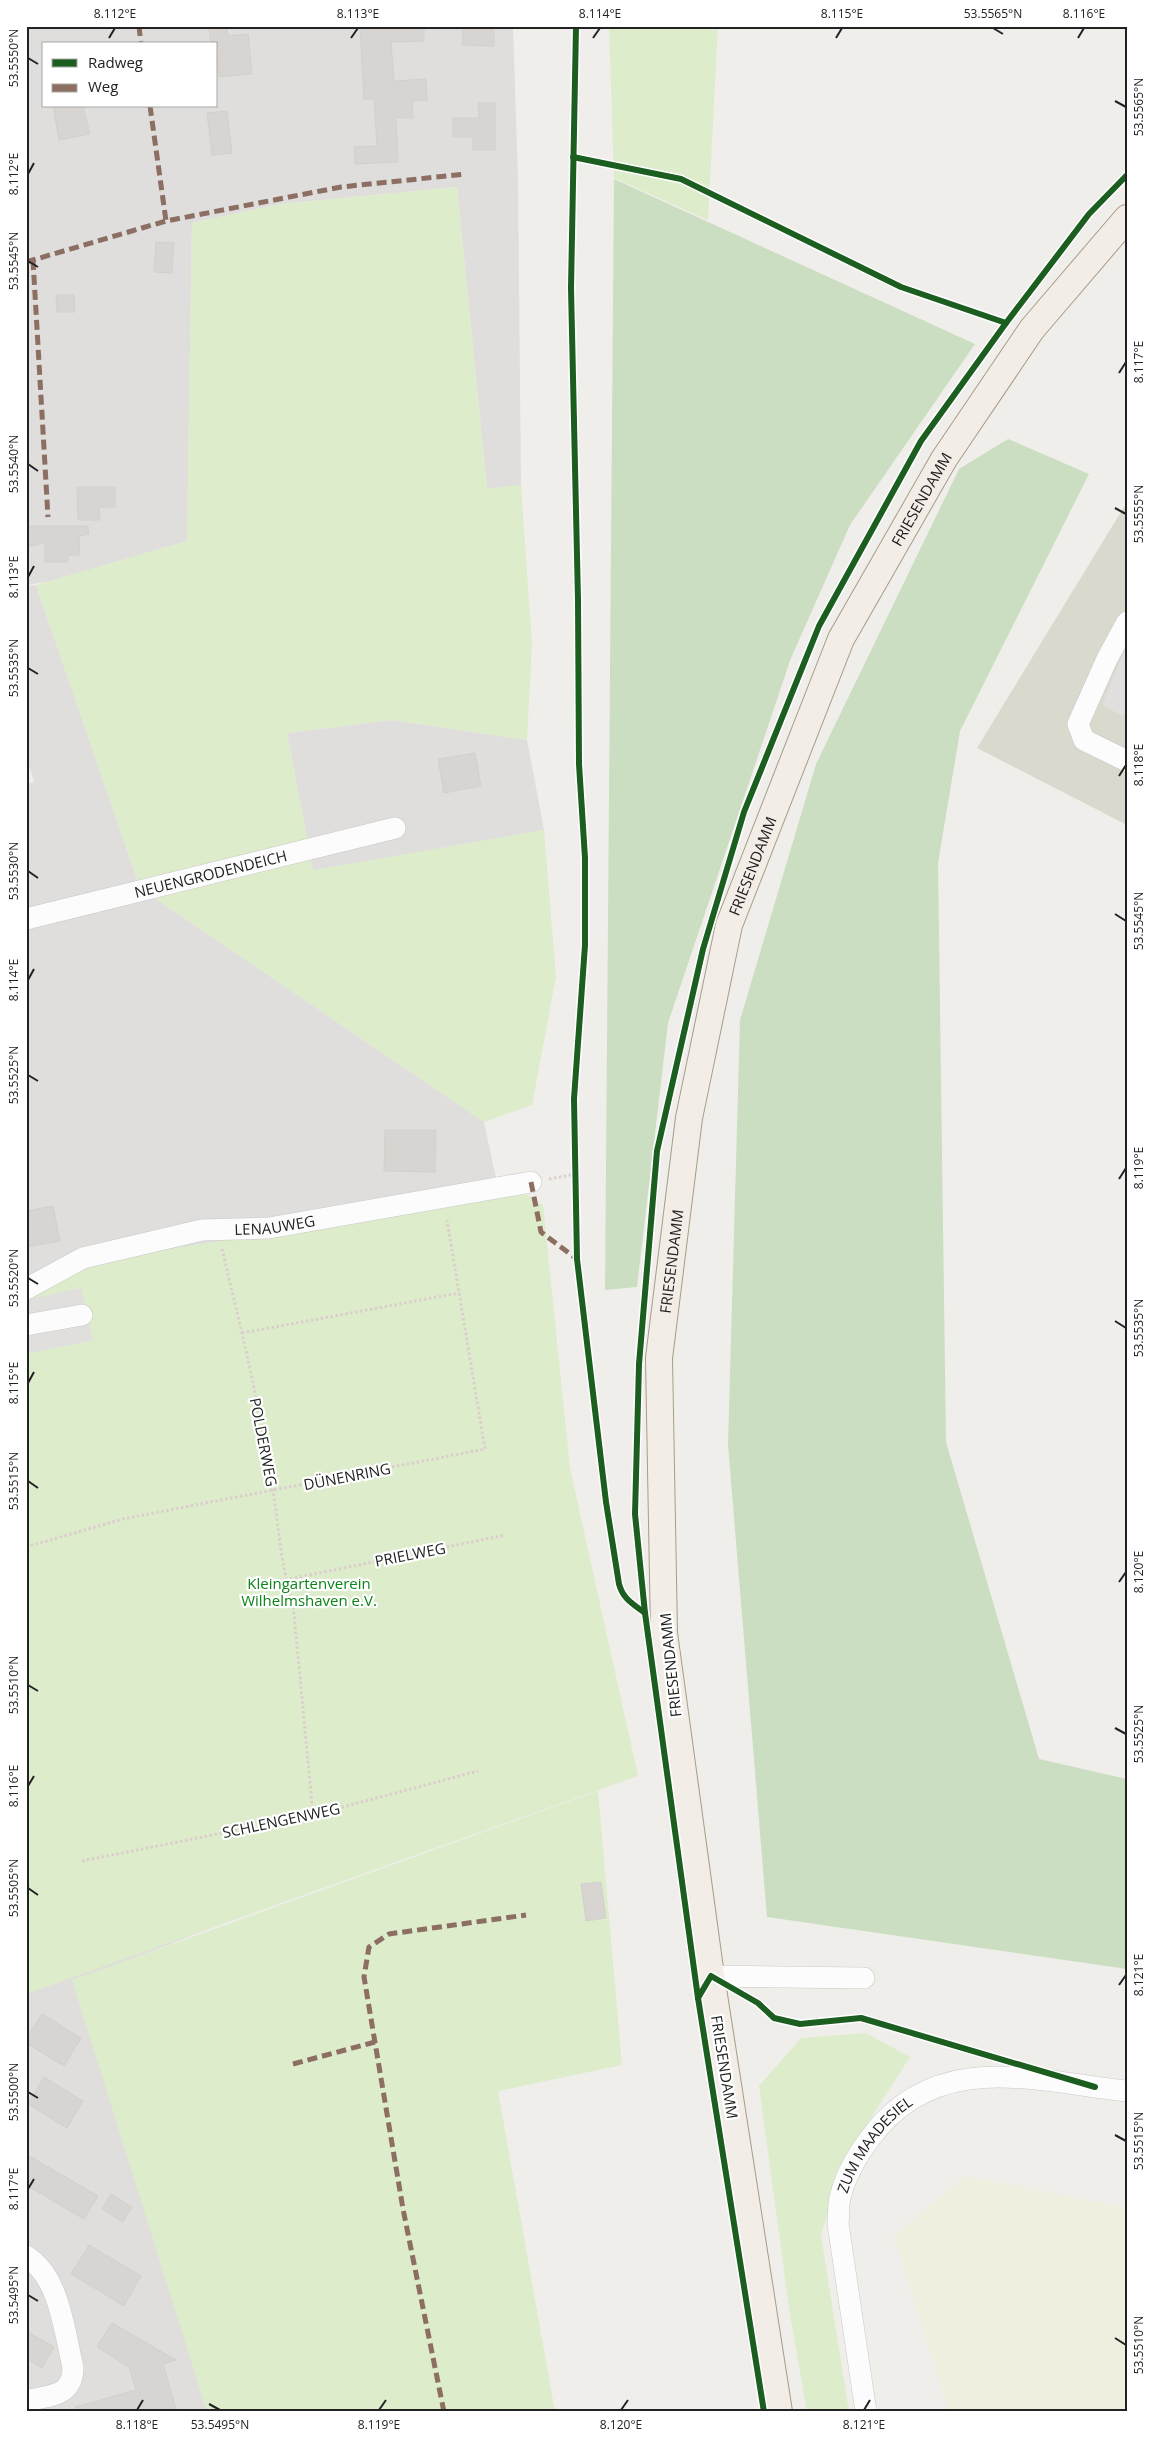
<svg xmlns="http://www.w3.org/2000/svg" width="1153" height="2438" font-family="'Open Sans',sans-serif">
  <rect width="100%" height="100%" fill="#f0eeeb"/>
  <g fill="#dfdedc" fill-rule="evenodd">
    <path d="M26,26H513L518,179L521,485L487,489L457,187L281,204L192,223L187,541L51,581L26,585ZM44,44H216V106H44Z"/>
    <polygon points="36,585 140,888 484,1122 621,1768 83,1978 209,2412 26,2412 26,784 34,782 26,756 26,586"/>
    <polygon points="392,720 527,740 544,830 313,871 287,733"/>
  </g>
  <polygon fill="#d9d9cd" points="1127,502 1127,825 977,748"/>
  <polygon fill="#efefdf" points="964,2176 1127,2208 1127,2412 949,2412 894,2237"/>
  <g fill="#ddeccb">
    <polygon points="609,26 718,26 708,220 614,178"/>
    <polygon points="457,187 487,489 521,485 532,644 527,740 392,720 287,733 313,870 544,830 556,977 532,1105 484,1122 140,888 36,585 187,541 192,223 281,204"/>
    <polygon points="524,1193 543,1205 570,1468 638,1776 26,1994 26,1291 105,1259"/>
    <polygon points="598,1791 622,2065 498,2091 555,2412 207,2412 72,1980"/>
    <polygon points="866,2033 910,2057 843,2161 821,2235 849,2412 807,2412 790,2315 759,2086 801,2038"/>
  </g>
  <g fill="#cbdec1">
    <polygon points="614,179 975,344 850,525 791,658 668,1023 637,1287 605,1290"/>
    <polygon points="1008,439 1089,474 960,731 938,863 946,1442 1039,1759 1127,1779 1127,1969 767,1917 728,1445 740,1020 816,764 959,469"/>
  </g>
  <g fill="#e0dfde">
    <polygon points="1127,643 1127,710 1123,716 1102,705"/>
    <polygon points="81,1288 93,1340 26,1354 26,1300"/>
  </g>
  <g fill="#d7d4d2" stroke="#d3d0cc">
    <polygon points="209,26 227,26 228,36 248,34 252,74 219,77 216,44 211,44"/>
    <polygon points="360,26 424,26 424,41 391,42 394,81 426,79 427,100 412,101 413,118 396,118 398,162 355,164 354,147 377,146 374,99 364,99"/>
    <polygon points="463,27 494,29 494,46 462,45"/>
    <polygon points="478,103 495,103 495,150 473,150 473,137 453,137 453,118 479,118"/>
    <polygon points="53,106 83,106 90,134 59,140"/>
    <polygon points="227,111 232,153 212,155 207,113"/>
    <polygon points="156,242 174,243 172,273 154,272"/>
    <polygon points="56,295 74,295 75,312 57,312"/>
    <polygon points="77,487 115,487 115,507 99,507 100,520 78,520"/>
    <polygon points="26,526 88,526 89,534 79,536 80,555 68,555 68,562 45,562 45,543 26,547"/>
    <polygon points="475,753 481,786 444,793 438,759"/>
    <polygon points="385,1130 436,1130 435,1172 384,1171"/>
    <polygon points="53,1206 60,1241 26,1247 26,1211"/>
    <polygon points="601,1882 606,1918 586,1921 581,1884"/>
    <polygon points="42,2014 81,2038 64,2066 26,2043 26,2038"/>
    <polygon points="44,2077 83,2101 67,2128 28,2104"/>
    <polygon points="26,2154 98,2196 84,2219 26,2185"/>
    <polygon points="111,2194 132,2207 123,2222 102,2209"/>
    <polygon points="89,2245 141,2276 124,2306 71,2274"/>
    <polygon points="112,2323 176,2360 163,2364 177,2412 76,2412 75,2407 136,2390 129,2367 97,2347"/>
    <polygon points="26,2331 54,2347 42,2368 26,2358"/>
  </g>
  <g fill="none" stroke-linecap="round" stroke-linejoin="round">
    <g stroke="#c9c8c7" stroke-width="22">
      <g id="minor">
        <polyline points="1127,622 1107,659 1078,724 1084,740 1127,761"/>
        <path id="s1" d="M26,919L395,828"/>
        <path id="s2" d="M26,1289L83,1258L202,1230L269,1228L531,1182"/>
        <polyline points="26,1325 82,1315"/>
        <polyline points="711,1976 864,1978"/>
        <path d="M26,2256C60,2277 64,2331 73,2367C73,2397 50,2395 26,2401"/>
        <path id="s3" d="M866,2412L838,2224C839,2216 838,2206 840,2198C845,2176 858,2154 871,2137C936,2049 1035,2081 1127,2091"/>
      </g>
    </g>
    <g stroke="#a79c86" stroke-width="28">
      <g id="major">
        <path id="s4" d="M779,2412L711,1976L664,1633L659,1358L689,1118L729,925L841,639L944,459L1032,329L1127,218"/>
      </g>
    </g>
    <g stroke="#dccecd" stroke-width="3" stroke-dasharray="2.5 2.5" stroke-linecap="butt">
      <polyline points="549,1179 576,1174"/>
      <path d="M222,1249C241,1329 261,1410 273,1491C279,1529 281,1567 293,1603L313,1815"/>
      <polyline points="242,1333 459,1293"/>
      <polyline points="26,1547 123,1519 485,1449 447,1220"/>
      <polyline points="285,1580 505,1535"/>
      <polyline points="82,1861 313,1815 478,1771"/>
    </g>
    <use href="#minor" stroke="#fdfcfc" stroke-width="21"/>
    <use href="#major" stroke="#f3ede7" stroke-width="26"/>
    <g stroke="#8d6e63" stroke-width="5" stroke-dasharray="10 5" stroke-linecap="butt">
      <polyline points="139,26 141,44"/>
      <polyline points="150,106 166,221"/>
      <polyline points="33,260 48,517"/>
      <polyline points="26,262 166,221 341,187 466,174"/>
      <polyline points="531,1182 541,1232 577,1259"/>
      <polyline points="293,2064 375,2042"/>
      <polyline points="444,2412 403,2209 364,1977 369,1947 389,1934 526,1915"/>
    </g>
    <g stroke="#fff" stroke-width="9">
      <g id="cycleway">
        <path d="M576,26L571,288L578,600L579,764L585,858V945L574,1099L577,1259L606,1502L619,1584C623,1599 633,1604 645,1613"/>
        <polyline points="573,157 681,179 901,287 1006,323"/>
        <polyline points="698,1998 711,1976 758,2003 774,2018 800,2024 861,2018 1095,2087"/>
        <polyline points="764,2412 698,1998 645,1613 635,1514 639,1364 657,1151 703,949 744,812 819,626 921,441 1006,323 1089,214 1127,175"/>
      </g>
    </g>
    <use href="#cycleway" stroke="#1b5e20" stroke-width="6"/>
  </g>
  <path fill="none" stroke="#222" stroke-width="2" d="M993,28L1003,34M109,38L115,28M351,38L358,28M593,38L600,28M836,38L842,28M1078,38L1084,28M28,58L38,64M1115,101L1126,107M28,174L34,163M28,261L38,267M1119,373L1126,362M28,464L38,471M1115,508L1126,514M28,577L34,566M28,668L38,674M1119,776L1126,765M28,871L38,878M1115,914L1126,921M28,980L34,969M28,1075L38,1081M1119,1179L1126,1168M28,1278L38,1284M1115,1321L1126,1328M28,1383L34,1372M28,1481L38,1488M1119,1582L1126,1572M28,1685L38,1691M1115,1728L1126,1734M28,1786L34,1776M28,1888L38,1895M1119,1985L1126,1975M28,2092L38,2098M1115,2135L1126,2141M28,2189L34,2179M28,2295L38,2301M1115,2338L1126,2345M209,2404L220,2410M137,2410L143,2400M379,2410L386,2400M621,2410L628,2400M864,2410L870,2400"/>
  <g text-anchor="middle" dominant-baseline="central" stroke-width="4.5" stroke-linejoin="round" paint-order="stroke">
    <g font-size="15" fill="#222" stroke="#fff">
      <text stroke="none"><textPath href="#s4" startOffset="1970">FRIESENDAMM</textPath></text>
      <text stroke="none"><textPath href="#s4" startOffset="1565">FRIESENDAMM</textPath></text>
      <text stroke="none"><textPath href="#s1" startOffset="190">NEUENGRODENDEICH</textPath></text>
      <text stroke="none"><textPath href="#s2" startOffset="260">LENAUWEG</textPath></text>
      <text stroke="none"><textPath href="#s4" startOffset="1160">FRIESENDAMM</textPath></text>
      <text transform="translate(264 1442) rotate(79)">POLDERWEG</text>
      <text transform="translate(347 1476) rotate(-11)">DÜNENRING</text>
      <text transform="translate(410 1554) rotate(-11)">PRIELWEG</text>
      <text transform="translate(670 1665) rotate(-96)">FRIESENDAMM</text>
      <text transform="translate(281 1820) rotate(-12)">SCHLENGENWEG</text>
      <text transform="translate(725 2067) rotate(81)">FRIESENDAMM</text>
      <text stroke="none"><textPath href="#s3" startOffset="281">ZUM MAADESIEL</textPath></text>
    </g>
    <g font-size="15" fill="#0c8416" stroke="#fff">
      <text x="309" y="1583">Kleingartenverein<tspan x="309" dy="17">Wilhelmshaven e.V.</tspan></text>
    </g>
  </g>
  <rect width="1153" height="2438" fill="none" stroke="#ffffff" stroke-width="55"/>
  <rect x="42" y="42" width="175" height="65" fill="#ffffff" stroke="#a7a7a7"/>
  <rect x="52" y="59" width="25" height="8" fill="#1b5e20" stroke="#a7a7a7"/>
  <text x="88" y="68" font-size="15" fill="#222222">Radweg</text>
  <rect x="52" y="84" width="25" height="8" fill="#8d6e63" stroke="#a7a7a7"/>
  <text x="88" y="92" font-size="15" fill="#222222">Weg</text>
  <rect x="28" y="28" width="1098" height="2382" fill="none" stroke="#222" stroke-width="2"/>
  <g font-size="12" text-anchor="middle" fill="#222">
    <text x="115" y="18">8.112°E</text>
    <text x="358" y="18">8.113°E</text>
    <text x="600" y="18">8.114°E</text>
    <text x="842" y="18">8.115°E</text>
    <text x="993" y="18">53.5565°N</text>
    <text x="1084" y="18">8.116°E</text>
    <text transform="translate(14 58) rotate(-90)" y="4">53.5550°N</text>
    <text transform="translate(1139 107) rotate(-90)" y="4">53.5565°N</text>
    <text transform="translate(14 174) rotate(-90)" y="4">8.112°E</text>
    <text transform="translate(14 261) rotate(-90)" y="4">53.5545°N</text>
    <text transform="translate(1139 362) rotate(-90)" y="4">8.117°E</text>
    <text transform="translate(14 464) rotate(-90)" y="4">53.5540°N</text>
    <text transform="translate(1139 514) rotate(-90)" y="4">53.5555°N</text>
    <text transform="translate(14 577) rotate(-90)" y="4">8.113°E</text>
    <text transform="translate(14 668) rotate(-90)" y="4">53.5535°N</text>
    <text transform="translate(1139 765) rotate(-90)" y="4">8.118°E</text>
    <text transform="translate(14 871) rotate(-90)" y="4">53.5530°N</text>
    <text transform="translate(1139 921) rotate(-90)" y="4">53.5545°N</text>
    <text transform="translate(14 980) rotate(-90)" y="4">8.114°E</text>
    <text transform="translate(14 1075) rotate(-90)" y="4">53.5525°N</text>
    <text transform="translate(1139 1168) rotate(-90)" y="4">8.119°E</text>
    <text transform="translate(14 1278) rotate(-90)" y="4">53.5520°N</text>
    <text transform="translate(1139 1328) rotate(-90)" y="4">53.5535°N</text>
    <text transform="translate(14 1383) rotate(-90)" y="4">8.115°E</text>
    <text transform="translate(14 1481) rotate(-90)" y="4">53.5515°N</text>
    <text transform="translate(1139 1572) rotate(-90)" y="4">8.120°E</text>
    <text transform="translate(14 1685) rotate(-90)" y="4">53.5510°N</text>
    <text transform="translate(1139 1734) rotate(-90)" y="4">53.5525°N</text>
    <text transform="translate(14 1786) rotate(-90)" y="4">8.116°E</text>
    <text transform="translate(14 1888) rotate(-90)" y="4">53.5505°N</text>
    <text transform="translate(1139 1975) rotate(-90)" y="4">8.121°E</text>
    <text transform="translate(14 2092) rotate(-90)" y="4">53.5500°N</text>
    <text transform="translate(1139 2141) rotate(-90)" y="4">53.5515°N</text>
    <text transform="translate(14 2189) rotate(-90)" y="4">8.117°E</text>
    <text transform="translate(14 2295) rotate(-90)" y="4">53.5495°N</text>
    <text transform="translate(1139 2345) rotate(-90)" y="4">53.5510°N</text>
    <text x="137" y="2429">8.118°E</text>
    <text x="220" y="2429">53.5495°N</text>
    <text x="379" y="2429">8.119°E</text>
    <text x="621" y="2429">8.120°E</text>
    <text x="864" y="2429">8.121°E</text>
  </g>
</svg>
